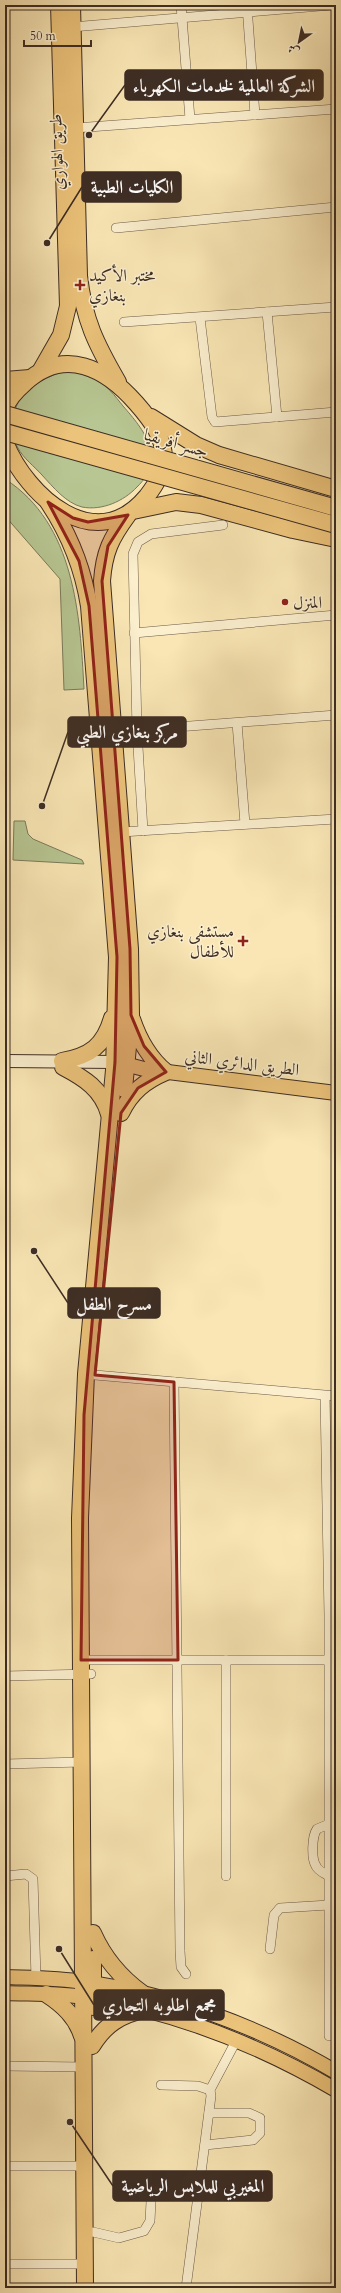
<svg xmlns="http://www.w3.org/2000/svg" width="341" height="2293" font-family="Cardo,Amiri,serif">
  <rect width="100%" height="100%" fill="#f9e6b4"/>
  <filter id="stains"><feTurbulence type="fractalNoise" baseFrequency=".005" numOctaves="4"/><feColorMatrix values="0 0 0 0 .2 0 0 0 0 .09 0 0 0 0 .02 0 0 0 .5 -.17"/></filter>
  <radialGradient id="worn" r=".72"><stop offset=".6" stop-color="#630" stop-opacity="0"/><stop offset="1" stop-color="#630" stop-opacity=".3"/></radialGradient>
  <g fill="#b7c692" stroke="#7a7a5b">
    <path d="M63,371C75,372 84,374 95,379C107,385 115,396 123,406C144,430 167,458 137,487C124,501 102,511 82,507C66,503 53,487 42,475C35,467 23,458 18,448C6,429 13,402 30,388C40,380 52,376 63,371Z"/>
    <path d="M5,479C75,524 80,615 84,689L64,690L60,579L5,516Z"/>
    <polygon points="14,821 25,821 28,834 33,839 82,860 84,864 13,860"/>
  </g>
  <g fill="none" stroke-linecap="round" stroke-linejoin="round">
    <g stroke="#6c5b48" stroke-width="10">
      <g id="street">
        <polyline points="181,5 190,119"/>
        <polyline points="247,6 255,115"/>
        <polyline points="72,27 332,5"/>
        <polyline points="75,128 336,109"/>
        <polyline points="116,228 336,207"/>
        <polyline points="267,312 277,417"/>
        <polyline points="200,318 212,417 215,422 336,412"/>
        <polyline points="124,322 336,307"/>
        <polyline points="134,633 336,615"/>
        <polyline points="237,723 245,824"/>
        <polyline points="137,730 336,715"/>
        <polyline points="143,831 137,730 133,554 138,542 151,534 223,525"/>
        <polyline points="121,832 336,819"/>
        <polyline points="95,1375 336,1396"/>
        <polyline points="174,1382 180,1951 181,1967 186,1974"/>
        <polyline points="325,1396 329,1615 329,2036"/>
        <polyline points="81,1660 336,1660"/>
        <polyline points="226,1660 226,1876"/>
        <polyline points="5,1676 91,1674"/>
        <polyline points="5,1764 82,1762"/>
        <path d="M336,1826L329,1824L317,1829C312,1836 311,1858 316,1866C318,1871 324,1873 329,1876L336,1872"/>
        <polyline points="5,1876 26,1874 33,1879 36,1978"/>
        <polyline points="270,1949 274,1915 280,1908 329,1905"/>
        <polyline points="5,2066 84,2067"/>
        <polyline points="161,2085 198,2086 210,2090"/>
        <polyline points="205,2145 253,2140 260,2133 260,2118 249,2113 209,2113"/>
        <polyline points="5,2166 85,2166"/>
        <polyline points="93,2232 119,2238 144,2231 150,2221 152,2182 200,2181"/>
        <polyline points="5,2264 85,2264"/>
        <polyline points="186,2288 211,2096 210,2090 236,2041"/>
      </g>
    </g>
    <g stroke="#3d2d24" stroke-width="14">
      <polyline id="secondary" points="5,1061 115,1062"/>
    </g>
    <g stroke="#3d2d24" stroke-width="16">
      <g id="primary">
        <polyline points="117,1062 144,1069 336,1093"/>
        <path d="M5,1977C31,1978 58,1978 84,1982C171,1994 260,2027 336,2072"/>
        <path d="M5,1993C31,1994 58,1993 84,1997C172,2011 259,2045 336,2090"/>
      </g>
    </g>
    <g stroke="#3d2d24" stroke-width="18">
      <g id="highway">
        <path d="M72,5L79,276C84,320 96,344 118,382"/>
        <polyline points="41,370 61,335 68,306 59,5"/>
        <polyline points="5,380 30,378"/>
        <path d="M5,409C8,399 17,390 25,383C65,346 106,369 136,403C151,420 165,438 164,461C163,473 154,487 147,496C96,558 27,497 5,442"/>
        <polyline points="151,417 196,445 219,455 336,489"/>
        <path d="M48,502C70,535 83,568 89,606L117,957L114,1070L86,1374L80,1518L85,2288"/>
        <polyline points="133,511 176,502 201,505 293,530 336,539"/>
        <path d="M62,1061C90,1056 104,1046 112,1018"/>
        <path d="M63,1067C84,1078 102,1089 109,1114"/>
        <path d="M124,1089L131,1015L130,949L102,581C104,552 111,538 128,515"/>
        <path d="M121,1113C131,1092 145,1081 166,1072C149,1058 139,1040 132,1019"/>
        <path d="M93,1933C104,1958 120,1977 142,1993"/>
        <polyline points="93,1959 93,2007"/>
        <path d="M46,1994C63,2005 76,2017 82,2036"/>
        <path d="M92,2046C105,2025 120,2015 144,2010"/>
      </g>
    </g>
    <use href="#street" stroke="#fbefce" stroke-width="9"/>
    <use href="#secondary" stroke="#fbefce" stroke-width="12"/>
    <use href="#primary" stroke="#ecc37a" stroke-width="14"/>
    <use href="#highway" stroke="#ecc37a" stroke-width="16"/>
    <g stroke="#3d2d24" stroke-width="18" stroke-linecap="butt">
      <g id="highway-bridge">
        <polyline points="5,414 336,508"/>
        <polyline points="5,432 336,525"/>
      </g>
    </g>
    <use href="#highway-bridge" stroke="#ecc37a" stroke-width="16"/>
  </g>
  <path fill="#8f2418" fill-opacity="0.2" stroke="#8f2418" stroke-width="3" stroke-linejoin="round" d="M48,502L73,518L88,522L128,515L108,546L102,581L130,949L131,1015L144,1046L166,1072L138,1088L121,1113L95,1375L174,1382L178,1660H81L84,1415L115,1062L117,957L89,606L79,561Z"/>
  <g fill="#8f2418" stroke="#fbefce" stroke-width="1.5">
    <path d="M78 279h4v4h4v4h-4v4h-4v-4h-4v-4h4z"/>
    <circle cx="285" cy="602" r="4"/>
    <path d="M241 935h4v4h4v4h-4v4h-4v-4h-4v-4h4z"/>
  </g>
  <g text-anchor="middle" dominant-baseline="central" stroke-width="3" stroke-linejoin="round" paint-order="stroke">
    <g font-size="17" fill="#3d2d24" stroke="#fbefce">
      <text transform="translate(57 152) rotate(-92)">طريق الهواري</text>
      <text transform="translate(176 443) rotate(16)">جسر أفريقيا</text>
      <text transform="translate(242 1063) rotate(7)">الطريق الدائري الثاني</text>
    </g>
    <g font-size="17" fill="#3d2d24" stroke="#fbefce" text-anchor="start">
      <text x="89" y="275">مختبر الأكيد<tspan x="89" dy="20">بنغازي</tspan></text>
      <text x="293" y="602">المنزل</text>
      <text x="234" y="931" text-anchor="end">مستشفى بنغازي<tspan x="234" dy="20">للأطفال</tspan></text>
    </g>
  </g>
  <path fill="none" stroke="#3d2d24" stroke-width="1.5" d="M89 135L125 85M47 243L82 187M42 806L68 732M34 1251L68 1303M59 1949L94 2005M70 2122L113 2186"/>
  <g fill="#3d2d24" stroke="#fbefce" stroke-width="1.5">
    <circle cx="89" cy="135" r="4"/>
    <circle cx="47" cy="243" r="4"/>
    <circle cx="42" cy="806" r="4"/>
    <circle cx="34" cy="1251" r="4"/>
    <circle cx="59" cy="1949" r="4"/>
    <circle cx="70" cy="2122" r="4"/>
  </g>
  <g fill="#3d2d24" stroke="#3d2d24" stroke-width="1.5">
    <rect x="125" y="70" width="198" height="30" rx="4"/>
    <rect x="82" y="172" width="99" height="30" rx="4"/>
    <rect x="68" y="717" width="118" height="30" rx="4"/>
    <rect x="68" y="1288" width="92" height="30" rx="4"/>
    <rect x="94" y="1990" width="130" height="30" rx="4"/>
    <rect x="113" y="2171" width="159" height="30" rx="4"/>
  </g>
  <g font-size="18" text-anchor="middle" font-weight="bold" fill="#fff">
    <text x="224" y="92">الشركة العالمية لخدمات الكهرباء</text>
    <text x="132" y="193">الكليات الطبية</text>
    <text x="127" y="738">مركز بنغازي الطبي</text>
    <text x="114" y="1310">مسرح الطفل</text>
    <text x="159" y="2011">مجمع اطلوبه التجاري</text>
    <text x="193" y="2192">المغيربي للملابس الرياضية</text>
  </g>
  <rect width="341" height="2293" fill="none" stroke="#f9e6b4" stroke-width="20"/>
  <rect x="6" y="6" width="329" height="2281" fill="none" stroke="#3d2d24" stroke-width="2"/>
  <rect x="10" y="10" width="321" height="2273" fill="none" stroke="#3d2d24"/>
  <g transform="translate(299 42) rotate(213)" stroke="#fbefce" stroke-width="3" paint-order="stroke">
  <path d="M0-3L7 15L0 10L-7 15Z" fill="#3d2d24"/>
  <text y="-6" font-size="11" font-weight="bold" text-anchor="middle" fill="#3d2d24">ش</text>
  </g>
  <path d="M24 40v6h67v-6" fill="none" stroke="#3d2d24" stroke-width="2"/>
  <text x="30" y="40" font-size="12" fill="#3d2d24" stroke="#fbefce" stroke-width="3" paint-order="stroke">50 m</text>
  <rect width="100%" height="100%" filter="url(#stains)"/>
  <rect width="100%" height="100%" fill="url(#worn)"/>
</svg>
